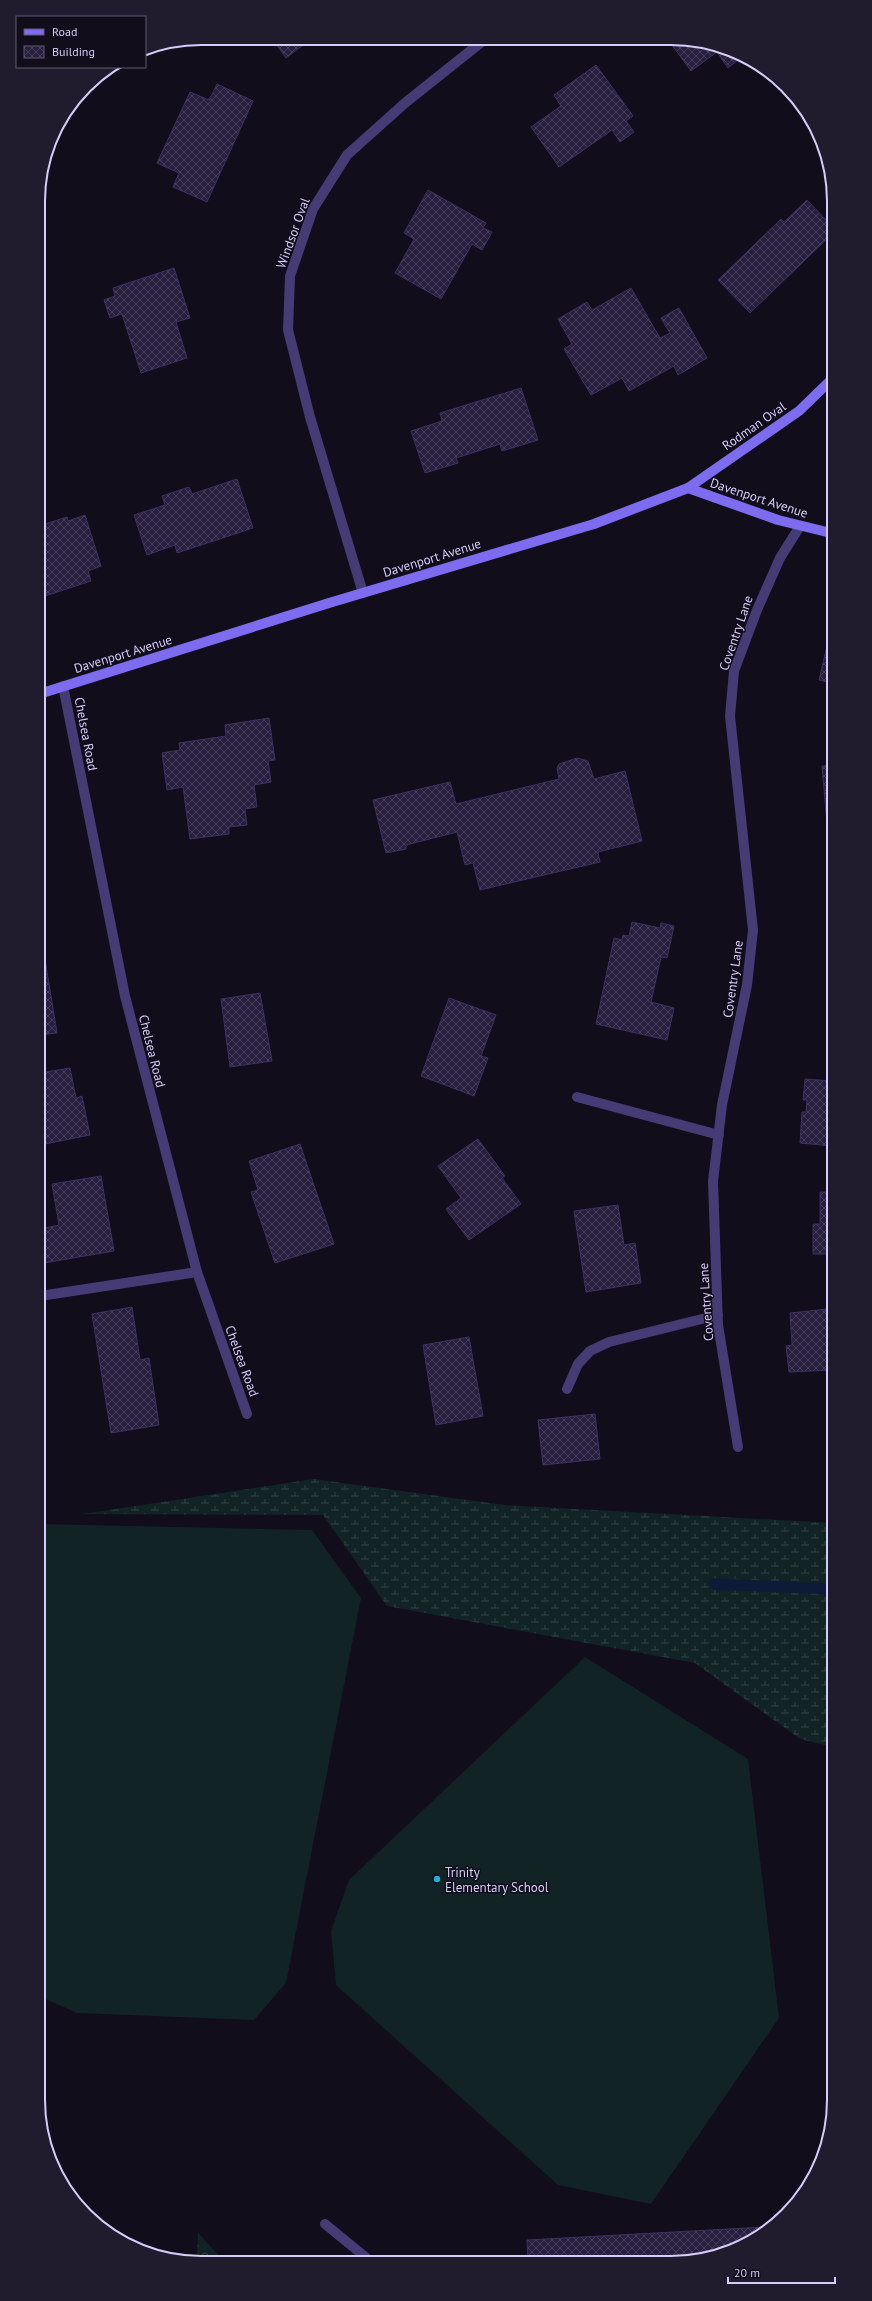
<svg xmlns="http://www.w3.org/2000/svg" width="872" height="2301" font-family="'PT Sans',sans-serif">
  <defs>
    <pattern id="forest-crowns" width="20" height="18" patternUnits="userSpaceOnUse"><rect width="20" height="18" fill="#112324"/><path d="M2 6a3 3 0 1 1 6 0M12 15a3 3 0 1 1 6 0" fill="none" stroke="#334245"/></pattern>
    <pattern id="wetland-marsh" width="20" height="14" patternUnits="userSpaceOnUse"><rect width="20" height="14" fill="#112324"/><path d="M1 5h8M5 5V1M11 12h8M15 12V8" fill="none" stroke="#334245"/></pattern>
    <pattern id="building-cross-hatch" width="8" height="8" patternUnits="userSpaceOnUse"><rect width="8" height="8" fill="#281f3e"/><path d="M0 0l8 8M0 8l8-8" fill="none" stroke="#463e5b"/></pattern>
  </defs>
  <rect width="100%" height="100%" fill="#110d1b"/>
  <polygon fill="url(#forest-crowns)" points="198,2233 223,2260 197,2260"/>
  <polygon fill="url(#wetland-marsh)" points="314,1479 504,1505 833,1523 833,1747 800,1739 695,1663 387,1606 323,1515 83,1514"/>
  <g fill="#112324">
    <polygon points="40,1524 312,1530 361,1598 286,1983 254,2020 77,2013 41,1997"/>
    <polygon points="585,1657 748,1759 779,2018 651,2204 558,2185 336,1985 331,1931 349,1880"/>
  </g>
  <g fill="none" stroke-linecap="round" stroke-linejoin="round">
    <polyline stroke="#0f1a38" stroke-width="11" points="714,1584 833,1589"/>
  </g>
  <g fill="url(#building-cross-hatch)" stroke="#3f2f63">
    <polygon points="272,38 311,39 286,58"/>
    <polygon points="669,41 703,41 743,56 728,68 717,52 691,71"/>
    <polygon points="596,65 633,116 626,121 634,132 620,142 612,130 559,167 531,127 561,106 554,95"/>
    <polygon points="217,84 253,101 207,202 173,187 179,173 157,163 190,92 209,100"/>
    <polygon points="428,190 486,223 483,228 492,232 482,250 472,244 441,299 395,273 414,239 404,233"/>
    <polygon points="807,200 831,225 831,235 750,313 718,280 781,219 784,222"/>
    <polygon points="174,268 190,318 176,322 187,358 141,373 122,314 110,318 104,300 115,296 113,288"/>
    <polygon points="631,288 660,338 670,333 661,318 679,308 707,358 678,375 674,366 629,391 622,378 591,395 564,349 572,344 558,319 587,302 592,310"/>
    <polygon points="521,388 538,440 502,451 500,444 456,458 458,463 425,473 411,431 442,421 440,413"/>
    <polygon points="237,479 253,528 177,553 175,545 147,555 134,515 165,505 162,496 189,487 192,494"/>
    <polygon points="85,515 101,566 88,571 91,581 39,598 39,526 67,517 68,521"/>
    <polygon points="831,629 832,683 819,680"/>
    <polygon points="269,718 275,760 268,761 271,782 254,785 257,807 245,809 247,825 229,827 229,834 190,839 183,787 167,790 162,753 180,750 179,743 226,736 225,725"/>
    <polygon points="577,758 588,761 594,779 625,771 642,841 598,852 600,862 480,890 473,863 465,865 457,832 406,845 406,849 386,853 373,800 450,782 456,804 559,779 557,768 559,764"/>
    <polygon points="832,765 832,858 830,858 822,766"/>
    <polygon points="632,922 660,928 661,923 674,926 667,958 661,957 651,1002 674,1008 667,1040 596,1024 614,938 622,940 623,935 629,936"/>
    <polygon points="45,959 57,1033 40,1035 39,960"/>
    <polygon points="260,993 272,1061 230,1067 221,999"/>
    <polygon points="449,998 496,1015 481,1056 488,1058 474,1096 421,1076"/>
    <polygon points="70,1068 76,1098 82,1096 90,1135 40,1145 40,1073"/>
    <polygon points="805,1079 832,1081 832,1146 800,1143 802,1112 806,1112 807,1100 803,1100"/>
    <polygon points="478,1139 505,1176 502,1178 521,1204 469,1240 446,1209 461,1198 438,1166"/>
    <polygon points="300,1144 334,1244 275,1263 251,1192 258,1190 249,1161"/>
    <polygon points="101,1176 114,1251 44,1263 40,1229 59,1225 52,1184"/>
    <polygon points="820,1192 832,1192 832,1254 813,1254 813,1224 820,1224"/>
    <polygon points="618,1205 624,1245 635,1243 641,1283 586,1292 574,1211"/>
    <polygon points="132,1307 140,1360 149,1358 159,1425 111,1433 92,1314"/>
    <polygon points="828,1309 829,1317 832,1317 833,1370 789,1372 786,1346 792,1345 790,1313"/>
    <polygon points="469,1337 483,1416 436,1425 423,1345"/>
    <polygon points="595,1414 600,1459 543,1465 538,1420"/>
    <polygon points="765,2227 765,2231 752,2241 703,2260 528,2260 527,2240"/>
  </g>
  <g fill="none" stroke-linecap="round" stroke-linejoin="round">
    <g stroke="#453c75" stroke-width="10">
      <polyline points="577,1097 719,1135"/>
      <polyline points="40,1296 197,1272"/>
      <polyline points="567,1389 578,1364 590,1351 609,1342 718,1315"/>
      <polyline points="325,2224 369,2260"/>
    </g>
    <g stroke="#453c75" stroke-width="10">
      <polyline points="363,593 310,417 288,330 290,276 313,209 347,155 405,103 484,40"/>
      <polyline points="63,686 125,996 197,1272 247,1414"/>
      <polyline points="738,1447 718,1325 713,1181 722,1105 747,985 753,930 730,716 734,671 757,610 780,558 800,526"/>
    </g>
    <g stroke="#7e6cf0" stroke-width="10">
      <polyline points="688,488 778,520 831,533"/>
      <polyline points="39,694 329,603 594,524 688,488 799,411 831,380"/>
    </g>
  </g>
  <circle fill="#16b3db" stroke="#110d1b" stroke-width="1.5" cx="437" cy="1879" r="4"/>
  <g text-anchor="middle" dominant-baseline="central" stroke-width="3" stroke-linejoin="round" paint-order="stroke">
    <g font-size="13" fill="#d6ccfa" stroke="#110d1b">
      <text transform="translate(293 233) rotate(-70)">Windsor Oval</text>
      <text transform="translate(754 426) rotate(-35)">Rodman Oval</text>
      <text transform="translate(759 498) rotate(18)">Davenport Avenue</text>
      <text transform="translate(432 558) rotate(-17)">Davenport Avenue</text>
      <text transform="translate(736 633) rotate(-71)">Coventry Lane</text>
      <text transform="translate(123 654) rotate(-17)">Davenport Avenue</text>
      <text transform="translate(86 734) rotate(79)">Chelsea Road</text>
      <text transform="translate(733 979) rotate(-82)">Coventry Lane</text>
      <text transform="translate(152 1051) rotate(76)">Chelsea Road</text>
      <text transform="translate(706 1302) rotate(-94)">Coventry Lane</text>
      <text transform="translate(242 1361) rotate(70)">Chelsea Road</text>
    </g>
    <g font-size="13" fill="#d6ccfa" stroke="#110d1b" text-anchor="start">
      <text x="445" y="1872">Trinity<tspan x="445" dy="15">Elementary School</tspan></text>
    </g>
  </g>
  <path d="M0 0H872V2301H0ZM201 45H671A156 156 0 0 1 827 201V2100A156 156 0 0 1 671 2256H201A156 156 0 0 1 45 2100V201A156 156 0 0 1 201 45Z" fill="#211c2d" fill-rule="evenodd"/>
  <path fill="none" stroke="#d6ccfa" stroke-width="2" d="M201 45H671A156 156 0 0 1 827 201V2100A156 156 0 0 1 671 2256H201A156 156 0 0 1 45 2100V201A156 156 0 0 1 201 45Z"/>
  <rect x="16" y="16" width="130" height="52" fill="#110d1b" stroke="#605974"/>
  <rect x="24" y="29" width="20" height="6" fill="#7e6cf0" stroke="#605974"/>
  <text x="52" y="36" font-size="12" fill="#d6ccfa">Road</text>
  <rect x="24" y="46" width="20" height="12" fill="url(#building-cross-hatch)" stroke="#605974"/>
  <text x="52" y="56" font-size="12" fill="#d6ccfa">Building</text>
  <path d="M728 2277v6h107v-6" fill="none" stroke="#d6ccfa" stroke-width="2"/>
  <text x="734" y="2277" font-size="12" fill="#d6ccfa" stroke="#110d1b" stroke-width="3" paint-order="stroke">20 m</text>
</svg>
